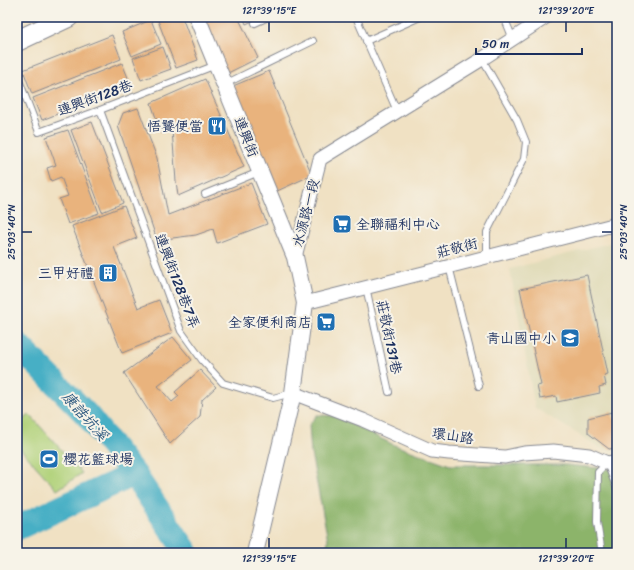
<svg xmlns="http://www.w3.org/2000/svg" width="634" height="570" font-family="Sriracha,'LXGW WenKai TC',sans-serif">
  <rect width="100%" height="100%" fill="#f7f3e8"/>
  <filter id="ink" filterUnits="userSpaceOnUse"><feTurbulence type="fractalNoise" baseFrequency=".025" numOctaves="2"/><feDisplacementMap in="SourceGraphic" scale="8" xChannelSelector="R" yChannelSelector="G"/><feConvolveMatrix kernelMatrix="1 2 1 2 8 2 1 2 1" color-interpolation-filters="sRGB"/></filter>
  <filter id="wash" filterUnits="userSpaceOnUse"><feTurbulence type="fractalNoise" baseFrequency=".012" numOctaves="4" result="noise"/><feDisplacementMap in="SourceGraphic" scale="16" xChannelSelector="R" yChannelSelector="G"/><feGaussianBlur stdDeviation="0.9" result="paint"/><feColorMatrix in="noise" values="0 0 0 0 0 0 0 0 0 0 0 0 0 0 0 0 0 1.4 0 .05"/><feComposite in="paint" operator="in"/></filter>
  <g filter="url(#wash)">
    <rect width="100%" height="100%" fill="#f0e1c3"/>
    <polygon fill="#e1dcba" points="617,241 617,452 604,450 535,408 510,269"/>
    <polygon fill="#b1d27a" stroke="#66806c" points="30,415 82,473 57,490 17,445 17,423"/>
    <polygon fill="#8cb46a" stroke="#547264" points="317,415 335,416 394,445 450,465 566,465 617,470 617,553 326,553 328,540 311,453 309,425"/>
    <g fill="none" stroke-linecap="round" stroke-linejoin="round">
      <g stroke="#46afc5" stroke-width="25">
        <polyline points="17,344 87,415 134,474 187,553"/>
        <polyline points="17,528 134,474"/>
      </g>
    </g>
    <g id="blocks">
      <g fill="#e9b37d">
        <polygon points="160,17 182,17 198,60 176,68 157,18"/>
        <polygon points="201,17 238,17 258,58 226,74"/>
        <polygon points="243,17 261,17 246,24"/>
        <polygon points="514,17 526,17 527,21 517,24"/>
        <polygon points="151,20 161,44 132,56 122,32"/>
        <polygon points="112,35 121,59 32,94 23,70"/>
        <polygon points="163,47 171,69 141,80 133,58"/>
        <polygon points="122,63 131,85 42,120 33,98"/>
        <polygon points="269,71 312,175 275,192 233,86"/>
        <polygon points="205,79 244,167 178,196 176,181 172,130 161,133 151,103"/>
        <polygon points="138,108 157,158 168,215 251,183 267,224 217,243 213,229 196,235 157,240 118,126 123,113"/>
        <polygon points="92,122 123,203 102,212 71,130"/>
        <polygon points="68,130 99,213 68,224 59,199 68,196 61,177 51,181 47,168 56,165 46,137"/>
        <polygon points="124,206 137,238 114,247 138,308 159,300 172,333 122,353 72,226"/>
        <polygon points="587,275 608,374 604,375 606,385 599,387 600,393 557,402 556,396 540,399 537,386 541,385 520,289"/>
        <polygon points="173,337 192,360 158,386 172,402 179,396 175,392 200,370 216,387 202,400 200,417 170,444 124,373"/>
        <polygon points="612,412 613,419 617,418 617,448 609,449 588,433 588,418"/>
      </g>
    </g>
  </g>
  <g filter="url(#ink)">
    <use href="#blocks" fill-opacity="0" stroke="#868890" stroke-width="1"/>
    <g fill="none" stroke-linecap="round" stroke-linejoin="round">
      <g stroke="#868890" stroke-width="8">
        <g id="service">
          <polyline points="356,17 397,111"/>
          <polyline points="504,17 513,39"/>
          <polyline points="255,23 268,17"/>
          <polyline points="366,41 420,17"/>
          <polyline points="482,59 517,120 526,142 524,159 487,232 487,257"/>
          <polyline points="17,75 39,132 100,110 216,65"/>
          <polyline points="225,84 313,41"/>
          <polyline points="100,110 181,331 202,360 223,383 273,398 292,393"/>
          <polyline points="205,194 259,172"/>
          <polyline points="449,266 479,386"/>
          <polyline points="366,287 389,392"/>
          <polyline points="602,553 597,522 598,472 607,463 617,489"/>
        </g>
      </g>
      <g stroke="#868890" stroke-width="15">
        <g id="minor">
          <polyline points="295,257 320,159 482,59 546,17"/>
          <polyline points="305,303 617,224"/>
          <polyline points="293,393 363,420 432,451 449,453 505,457 524,453 553,451 589,455 607,463 617,461"/>
        </g>
      </g>
      <g stroke="#868890" stroke-width="18">
        <polyline id="tertiary" points="197,17 295,257 305,303 293,393 255,553"/>
      </g>
      <g stroke="#868890" stroke-width="22">
        <polyline id="primary" points="17,41 68,17"/>
      </g>
      <use href="#service" stroke="#fff" stroke-width="6"/>
      <use href="#minor" stroke="#fff" stroke-width="13"/>
      <use href="#tertiary" stroke="#fff" stroke-width="16"/>
      <use href="#primary" stroke="#fff" stroke-width="20"/>
    </g>
  </g>
  <path fill="none" stroke="#1b2f5e" stroke-width="1.5" d="M269,22V32M566,22V32M22,232H32M602,232H612M269,538V548M566,538V548"/>
  <defs>
    <g id="restaurant-square" transform="scale(1)"><rect x="-9" y="-9" width="18" height="18" rx="4" fill="#1f6fb2" stroke="#f7f3e8"/><path d="M-5-6h1v4h1v-4h1v4h1v-4h1v5L-1.5 .5V6h-2V.5L-5-1ZM5-6V6H3V1.5H1.5Q1.5-4 5-6Z" fill="#fff"/></g>
    <g id="supermarket-square" transform="scale(1)"><rect x="-9" y="-9" width="18" height="18" rx="4" fill="#1f6fb2" stroke="#f7f3e8"/><path d="M-6-5.5h2.5l.6 2H6L4.5 2H-2.5L-4.4-4H-6ZM-1.5 3.2a1.3 1.3 0 1 0 .1 0ZM3 3.2a1.3 1.3 0 1 0 .1 0Z" fill="#fff"/></g>
    <g id="building-square" transform="scale(1)"><rect x="-9" y="-9" width="18" height="18" rx="4" fill="#1f6fb2" stroke="#f7f3e8"/><path d="M-4-6H4V6H1V3H-1V6H-4ZM-2.5-4.3h1.7v1.8h-1.7ZM.8-4.3h1.7v1.8H.8ZM-2.5-1h1.7V.8h-1.7ZM.8-1h1.7V.8H.8Z" fill="#fff"/></g>
    <g id="school-square" transform="scale(1)"><rect x="-9" y="-9" width="18" height="18" rx="4" fill="#1f6fb2" stroke="#f7f3e8"/><path d="M0-5L7-2L0 1L-7-2ZM-4 1L0 2.5L4 1V4Q0 6-4 4Z" fill="#fff"/></g>
    <g id="stadium-square" transform="scale(1)"><rect x="-9" y="-9" width="18" height="18" rx="4" fill="#1f6fb2" stroke="#f7f3e8"/><path d="M0-5a6.5 5 0 1 0 0 10a6.5 5 0 1 0 0-10ZM-3.5-1.8h7v3.6h-7Z" fill="#fff"/></g>
  </defs>
  <g fill-rule="evenodd">
    <use href="#restaurant-square" x="217" y="126"/>
    <use href="#supermarket-square" x="342" y="224"/>
    <use href="#building-square" x="108" y="273"/>
    <use href="#supermarket-square" x="326" y="322"/>
    <use href="#school-square" x="570" y="338"/>
    <use href="#stadium-square" x="49" y="459"/>
  </g>
  <g text-anchor="middle" dominant-baseline="central" stroke-width="4" stroke-linejoin="round" paint-order="stroke">
    <g font-size="14" fill="#1b2f5e" stroke="#f7f3e8">
      <text transform="translate(95 98) rotate(-20)">連興街128巷</text>
      <text transform="translate(246 137) rotate(68)">連興街</text>
      <text transform="translate(306 213) rotate(-76)">水源路一段</text>
      <text transform="translate(457 248) rotate(-14)">莊敬街</text>
      <text transform="translate(177 281) rotate(69)">連興街128巷7弄</text>
      <text transform="translate(389 337) rotate(78)">莊敬街131巷</text>
      <text transform="translate(453 436) rotate(9)">環山路</text>
    </g>
    <g font-size="14" fill="#1b2f5e" stroke="#f7f3e8" text-anchor="end">
      <text x="203" y="126">悟饕便當</text>
      <text x="356" y="224" text-anchor="start">全聯福利中心</text>
      <text x="94" y="273">三甲好禮</text>
      <text x="312" y="322">全家便利商店</text>
      <text x="556" y="338">青山國中小</text>
      <text x="63" y="459" text-anchor="start">櫻花籃球場</text>
    </g>
    <g font-size="15" font-style="italic" fill="#28557d" stroke="#f7f3e8">
      <text transform="translate(85 416) rotate(48)">康誥坑溪</text>
    </g>
  </g>
  <rect width="634" height="570" fill="none" stroke="#f7f3e8" stroke-width="44"/>
  <path d="M476 48v6h106v-6" fill="none" stroke="#1b2f5e" stroke-width="2"/>
  <text x="482" y="48" font-size="12" fill="#1b2f5e" stroke="#f7f3e8" stroke-width="3" paint-order="stroke">50 m</text>
  <rect x="22" y="22" width="590" height="526" fill="none" stroke="#1b2f5e" stroke-width="1.5"/>
  <g font-size="10" text-anchor="middle" fill="#1b2f5e">
    <text x="269" y="14">121°39'15"E</text>
    <text x="566" y="14">121°39'20"E</text>
    <text transform="translate(11 232) rotate(-90)" y="4">25°03'40"N</text>
    <text transform="translate(623 232) rotate(-90)" y="4">25°03'40"N</text>
    <text x="269" y="562">121°39'15"E</text>
    <text x="566" y="562">121°39'20"E</text>
  </g>
</svg>
